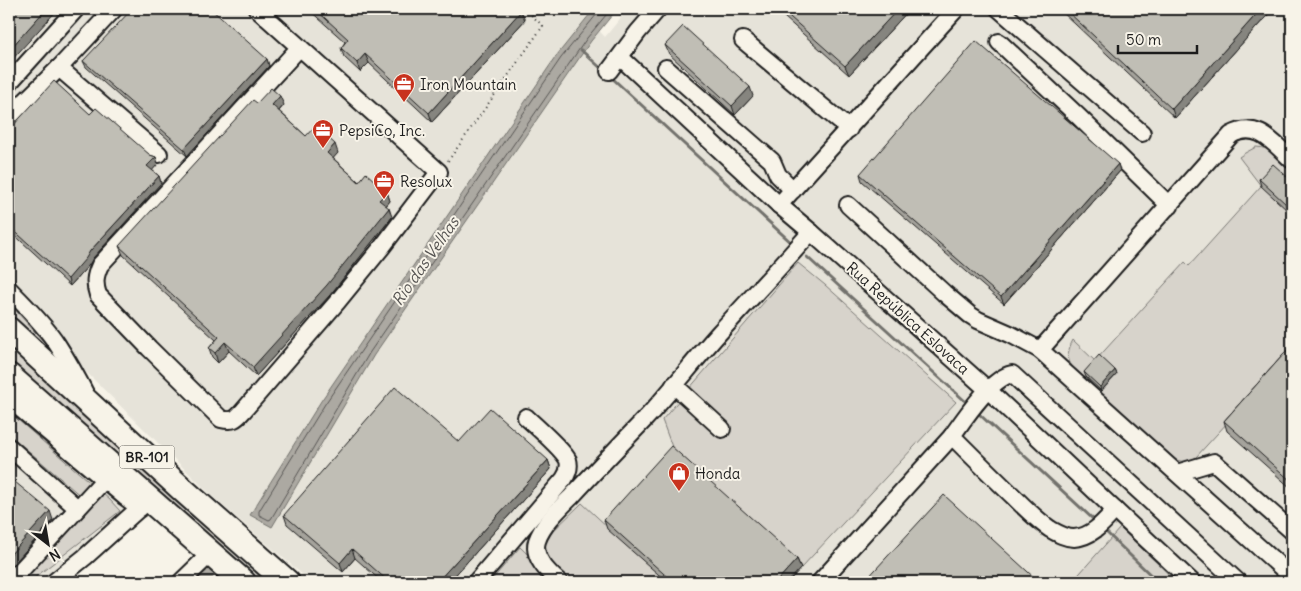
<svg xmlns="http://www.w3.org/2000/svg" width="1301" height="591" font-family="Delius,sans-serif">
  <rect width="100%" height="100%" fill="#f7f3e8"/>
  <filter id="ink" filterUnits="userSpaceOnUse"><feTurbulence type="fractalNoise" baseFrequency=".02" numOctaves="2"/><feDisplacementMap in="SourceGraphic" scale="10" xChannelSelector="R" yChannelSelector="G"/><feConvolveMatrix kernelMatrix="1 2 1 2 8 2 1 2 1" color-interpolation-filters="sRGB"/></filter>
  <g filter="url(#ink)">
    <g fill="#e6e3d9">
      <polygon points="9,9 579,9 605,37 628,9 1292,9 1292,582 311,582 214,498 9,296"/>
      <polygon points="9,406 129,513 106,534 41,582 9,582"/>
    </g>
    <g fill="#d7d3cb" stroke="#7a7874">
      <path d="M1256,147C1272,147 1281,160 1292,170V352L1196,457C1189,463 1184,462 1176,460L1100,393L1117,374L1084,378C1070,366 1063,359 1073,340L1095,361L1185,262L1189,266L1261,186L1239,157L1245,153Z"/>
      <polygon points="798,263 825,285 956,402 801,568 675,455 662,420"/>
      <polygon points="9,303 61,361 9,327"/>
      <polygon points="9,342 275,582 254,582 38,388 9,362"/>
      <polygon points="9,412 110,500 120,511 29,582 14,582 90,504 9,434"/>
      <polygon points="582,503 667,582 490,582 520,547 545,571 542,551 550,534"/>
      <polygon points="1120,528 1177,582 1072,582"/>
    </g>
    <polygon fill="#aca9a2" stroke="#72716c" points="594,9 617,9 591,41 374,355 272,527 250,515 321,401 557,55"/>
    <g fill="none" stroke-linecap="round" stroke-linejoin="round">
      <polyline stroke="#565452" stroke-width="1" points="598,9 597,14 561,58 325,404 259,511 259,515 269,520 271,519 370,352 587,38 611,9"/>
      <g stroke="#72716c" stroke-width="3">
        <polyline points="581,50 604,71"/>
        <polyline points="611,77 794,245"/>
        <polyline points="807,257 965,401"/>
        <polyline points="978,413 1094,520"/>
        <polyline points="1106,532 1158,582"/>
      </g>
      <polyline stroke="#aca9a2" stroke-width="11" points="197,582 208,576"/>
      <g stroke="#1c1c1c" stroke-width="20">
        <g id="minor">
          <path d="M257,9L439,172L382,247L338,301L244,410C236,419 234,422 221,419L149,348L98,295C94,283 95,276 100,265L300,47"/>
          <polyline points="999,9 1142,133"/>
          <polyline points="743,40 849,129"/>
          <polyline points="999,42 1079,117 1170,206"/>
          <polyline points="620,57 779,205 811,232 988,390 1115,510 1192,582"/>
          <polyline points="59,68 159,154"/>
          <polyline points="666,68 772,161 778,175 793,190"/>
          <polyline points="609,71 638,32 658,9"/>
          <polyline points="9,83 76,9"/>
          <polyline points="9,117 59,68 114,9"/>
          <polyline points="779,205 956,9"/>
          <polyline points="848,205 944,293 970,315 978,320 1010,334 1040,350 1292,577"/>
          <path d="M9,289C26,307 44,324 57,344C68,361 77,377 86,395"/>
          <path d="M1040,350L1231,135C1258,120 1274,144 1292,160"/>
          <polyline points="674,385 722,429"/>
          <polyline points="9,399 125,497 140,508"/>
          <polyline points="9,447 77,508"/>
          <polyline points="1177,473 1214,462 1292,531"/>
          <path d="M1115,510C1104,522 1092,537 1074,538C1065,538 1057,533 1050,529C1037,520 1026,509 1015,498C994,478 973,457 952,436C964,419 991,378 1012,374L1238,582"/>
          <polyline points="10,582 104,480"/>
          <polyline points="54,582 85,557 146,502"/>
          <polyline points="181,582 210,554"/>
          <path d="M476,582L564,479C568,473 570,467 568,460C563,450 536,426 526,417"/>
          <path d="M559,582C548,572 532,557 537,541C542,525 560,508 572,496C596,470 620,445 645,419C671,391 694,361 719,333C750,299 781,266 811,232"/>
          <polyline points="820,582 952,436"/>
        </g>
      </g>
      <g stroke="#1c1c1c" stroke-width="28">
        <g id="highway">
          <polyline points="9,330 183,490 287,582"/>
          <polyline points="9,376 243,582"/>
        </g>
      </g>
      <polyline stroke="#1c1c1c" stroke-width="2" stroke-dasharray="1 4" stroke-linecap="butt" points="448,161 543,26 525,9"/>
      <use href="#minor" stroke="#f7f3e8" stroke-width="16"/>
      <use href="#highway" stroke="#f7f3e8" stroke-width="24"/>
    </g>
    <g fill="#a5a39c" stroke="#1c1c1c">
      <polygon points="308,9 519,9 521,11 525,20 432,122 369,63 360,72 344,57 341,48 345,42"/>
      <polygon points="775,9 910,9 849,75"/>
      <polygon points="1059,9 1273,9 1175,118"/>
      <polygon points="665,45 753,96 735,115 669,54"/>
      <polygon points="267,59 269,66 187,156 86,67 83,61"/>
      <polygon points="284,105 279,111 306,136 338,153 333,158 359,182 387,192 390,201 386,206 392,217 330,295 256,376 229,351 218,363 212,357 209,348 216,340 123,255 119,246"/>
      <polygon points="90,114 150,155 156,157 158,164 152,170 159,176 161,183 93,258 89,265 70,286 9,230 9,130"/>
      <polygon points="1118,164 1120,171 1004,304 862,181 860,174"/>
      <polygon points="1259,179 1292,181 1292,206 1288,211 1261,186"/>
      <polygon points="1292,345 1292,489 1227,431 1224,421"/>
      <polygon points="1115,370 1117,374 1101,391 1086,377 1084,372"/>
      <polygon points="459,442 548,460 551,469 449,582 382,582 355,558 343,572 287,524 284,515"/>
      <polygon points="604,520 797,559 801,568 788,582 667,582 607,529"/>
    </g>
    <g fill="#86857f" stroke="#1c1c1c">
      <polygon points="46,9 58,9 9,63 9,50"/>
      <polygon points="898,9 910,9 849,75 845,66"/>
      <polygon points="1261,9 1273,9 1175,118 1172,109"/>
      <polygon points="521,11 525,20 432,122 429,113"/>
      <polygon points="365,54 369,63 360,72 357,63"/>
      <polygon points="267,59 269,66 187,156 184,149"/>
      <polygon points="750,87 753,96 735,115 732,106"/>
      <polygon points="280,96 284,105 276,114 272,105"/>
      <polygon points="335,144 338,153 330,162 327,153"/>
      <polygon points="156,157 158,164 150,173 147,166"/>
      <polygon points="1118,164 1120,171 1004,304 1001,297"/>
      <polygon points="159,176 161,183 93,258 89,265 70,286 68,279 90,251"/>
      <polygon points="387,192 390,201 383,209 379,200"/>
      <polygon points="1292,196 1292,206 1288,211 1286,204"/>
      <polygon points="389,208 392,217 330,295 256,376 253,367"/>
      <polygon points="225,342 229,351 218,363 215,353"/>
      <polygon points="1115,370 1117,374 1101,391 1100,387"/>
      <polygon points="548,460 551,469 449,582 437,582"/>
      <polygon points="50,511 53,520 9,569 9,556"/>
      <polygon points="352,549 355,558 343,572 340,563"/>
      <polygon points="797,559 801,568 788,582 776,582"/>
    </g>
    <g fill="#c0beb5" stroke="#1c1c1c">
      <polygon points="9,9 46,9 9,50"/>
      <polygon points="132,9 211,9 267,59 184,149 83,61"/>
      <polygon points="315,9 519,9 521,11 429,113 365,54 357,63 341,48 348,39"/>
      <polygon points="781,9 898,9 845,66"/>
      <polygon points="1065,9 1261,9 1172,109"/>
      <polygon points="683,26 750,87 732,106 665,45"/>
      <polygon points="976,41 1118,164 1001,297 860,174"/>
      <polygon points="54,81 90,114 96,108 150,155 156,157 147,166 159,176 90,251 86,258 68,279 9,226 9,130"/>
      <polygon points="271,88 280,96 272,105 306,136 315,126 335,144 327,153 359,182 366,173 387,192 379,200 389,208 327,285 253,367 225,342 215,353 209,348 219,337 119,246 253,100 257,103"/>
      <polygon points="1273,164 1292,181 1292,196 1286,204 1259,179"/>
      <polygon points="1292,345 1292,482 1224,421"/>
      <polygon points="1099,355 1115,370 1100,387 1084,372"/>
      <polygon points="395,387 459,442 490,408 548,460 437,582 389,582 352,549 340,563 284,515"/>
      <polygon points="671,446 797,559 776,582 673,582 604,520"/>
      <polygon points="9,477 50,511 9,556"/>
      <polygon points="944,495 1039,582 864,582"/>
    </g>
  </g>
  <defs>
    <g id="office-pin" transform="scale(1.125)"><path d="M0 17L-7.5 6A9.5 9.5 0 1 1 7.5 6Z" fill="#c8321e" stroke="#f7f3e8"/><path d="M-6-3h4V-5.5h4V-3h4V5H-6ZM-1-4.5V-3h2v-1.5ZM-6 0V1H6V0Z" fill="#fff"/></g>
    <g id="shop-pin" transform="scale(1.125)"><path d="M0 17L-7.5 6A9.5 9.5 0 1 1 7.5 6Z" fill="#c8321e" stroke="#f7f3e8"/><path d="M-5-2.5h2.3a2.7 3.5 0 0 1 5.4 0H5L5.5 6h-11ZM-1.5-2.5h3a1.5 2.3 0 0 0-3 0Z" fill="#fff"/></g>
  </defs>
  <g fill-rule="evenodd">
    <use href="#office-pin" x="404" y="84"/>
    <use href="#office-pin" x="323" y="130"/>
    <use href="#office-pin" x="384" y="181"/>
    <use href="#shop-pin" x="679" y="473"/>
  </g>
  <g text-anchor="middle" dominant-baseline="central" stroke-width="4" stroke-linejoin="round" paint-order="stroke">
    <rect fill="#f7f3e8" stroke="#5e5c59" stroke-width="1" x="119.5" y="445.5" width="55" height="23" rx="4"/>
    <g font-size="14" font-weight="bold" fill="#1c1c1c">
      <text x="147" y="457">BR-101</text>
    </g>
    <g font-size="15" fill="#1c1c1c" stroke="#f7f3e8" text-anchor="start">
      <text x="420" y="84">Iron Mountain</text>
      <text x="339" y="130">PepsiCo, Inc.</text>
      <text x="400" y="181">Resolux</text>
      <text x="695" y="473">Honda</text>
    </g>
    <g font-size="15" fill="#1c1c1c" stroke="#f7f3e8">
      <text transform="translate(908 318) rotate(42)">Rua República Eslovaca</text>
    </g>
    <g font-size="16" font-style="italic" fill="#565452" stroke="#f7f3e8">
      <text transform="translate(425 261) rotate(-55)">Rio das Velhas</text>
    </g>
  </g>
  <rect width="1301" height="591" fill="none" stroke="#f7f3e8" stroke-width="30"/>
  <rect x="15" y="15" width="1271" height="561" fill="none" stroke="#1c1c1c" stroke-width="2" filter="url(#ink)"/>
  <g transform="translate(48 544) rotate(149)" stroke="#f7f3e8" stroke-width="4" paint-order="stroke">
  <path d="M0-4L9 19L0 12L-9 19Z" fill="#1c1c1c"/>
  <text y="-8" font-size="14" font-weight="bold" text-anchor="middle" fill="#1c1c1c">N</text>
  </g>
  <path d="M1118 45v8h79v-8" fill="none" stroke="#1c1c1c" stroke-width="2.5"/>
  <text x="1126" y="45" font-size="15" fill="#1c1c1c" stroke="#f7f3e8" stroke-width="4" paint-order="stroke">50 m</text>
</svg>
